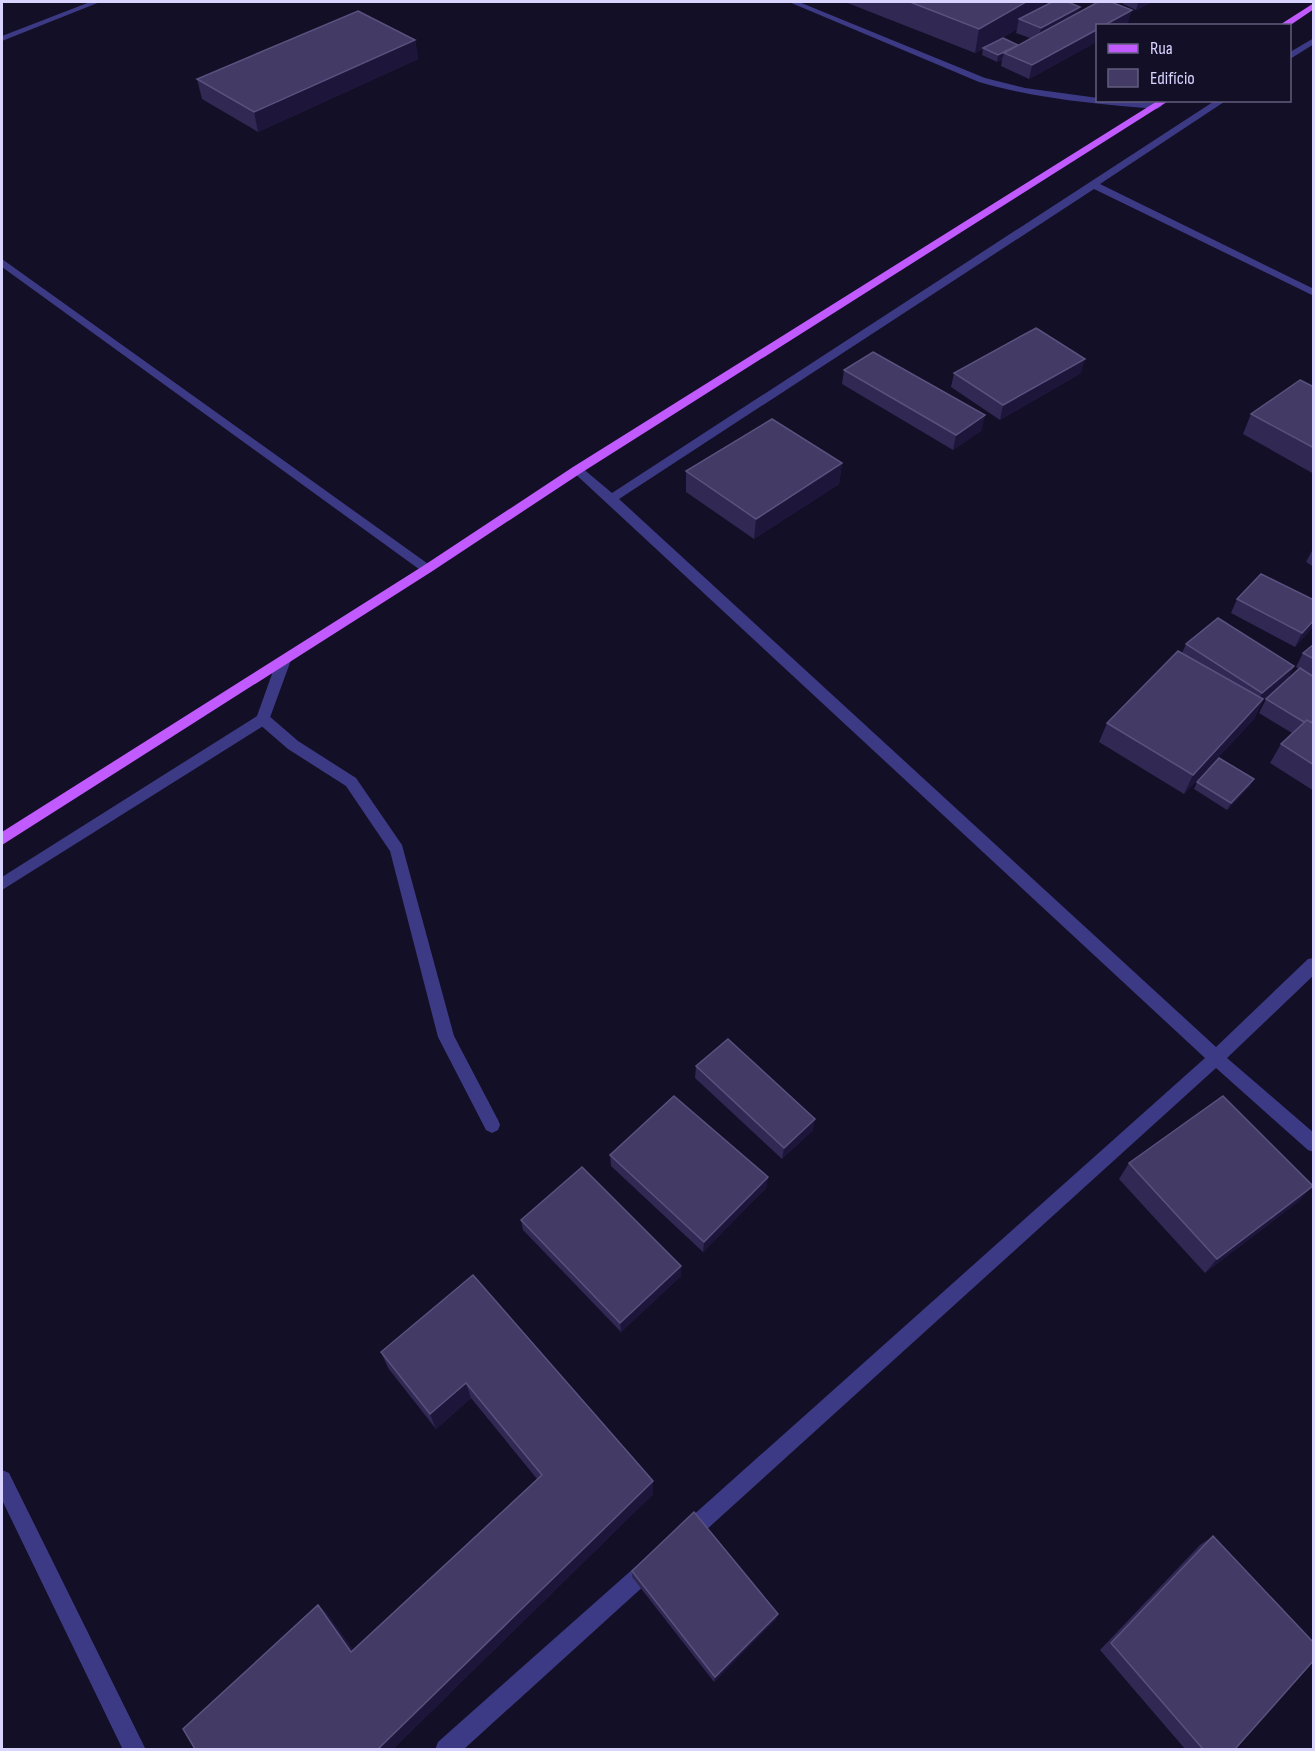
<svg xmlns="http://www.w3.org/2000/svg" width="1315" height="1751" font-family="'Sofia Sans Condensed',sans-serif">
<rect width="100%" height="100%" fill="#130f26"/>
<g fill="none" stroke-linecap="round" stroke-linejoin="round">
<path fill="#3d3a85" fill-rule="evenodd" d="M263 714 268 715 298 741 356 778 402 845 454 1036 498 1120 500 1125 498 1130 492 1133 486 1130 438 1037 390 851 346 786 288 749 258 723 256 719 258 715Z"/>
<path fill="#3d3a85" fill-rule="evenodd" d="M90 2H100L2 41V36Z
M789 2H799L985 78 1025 88 1098 98V100L1157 103 1162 106 1157 109C1097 104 1037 99 979 82Z
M1314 38V44L1290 59V52Z
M1216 100H1227L1100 184 1314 289V296L1094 189 619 499 1216 1047 1308 959 1314 958V975L1227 1058 1314 1133V1152L1308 1150 1216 1068 695 1540 688 1543 681 1540 678 1533 681 1526 1205 1058 571 470 577 466 581 467 612 493Z
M2 259 431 566 433 569 431 572H423L2 267Z
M284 655 291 660 268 723 2 890V877L257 716 277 660Z
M2 1470 9 1473 146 1750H123L2 1500Z
M650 1557 657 1560 660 1567 657 1574 463 1750H435L438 1742 643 1560Z"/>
<path fill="#c25bff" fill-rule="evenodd" d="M1314 3V9L1289 26H1278Z
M1159 100H1170L581 473 431 572 2 845V832L423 566 573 467Z"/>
</g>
<path fill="#312854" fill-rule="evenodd" d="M845 2H1044L1043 6 1079 12 1128 23 1124 26H1098V41L1029 79 1001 66 1002 60 997 62 982 55 983 49 975 53ZM1017 29 1016 33 1030 38 1018 45H990Z
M1123 2H1150V3L1136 10 1123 4Z
M415 40 418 59 258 132 202 99 197 79Z
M844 370 982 430 953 450 842 384Z
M954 373H1081L1000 420 951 387Z
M1314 387V474L1243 434 1251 414Z
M842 463 839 484 754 539 686 492V471Z
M1314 547V567L1306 562Z
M1237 599 1314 600V626L1295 647 1231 613Z
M1186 644 1294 666 1287 680 1263 700 1254 719 1184 794 1099 742 1107 723 1182 653Z
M1314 644V791L1270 763 1281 744 1292 733 1259 713 1266 699 1299 669 1296 667 1303 653Z
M1197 782 1250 786 1227 810 1194 789Z
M696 1066 813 1130 782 1159 695 1078Z
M610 1155 768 1177 766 1188 703 1252 611 1166Z
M1129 1163 1299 1201 1205 1273 1119 1179Z
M521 1220 681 1276 621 1332 523 1230Z
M473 1275 653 1494 393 1749 318 1605 328 1615 353 1650 537 1479 471 1398 436 1429 388 1368 381 1352Z
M1213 1536 1235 1749H1185L1100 1650 1200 1545Z
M632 1571 778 1614 776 1619 714 1682 632 1577Z"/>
<path fill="#1d163a" d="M1026 2H1044L1042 14 1019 19 1017 29 975 53 979 29Z
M1141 2H1150V3L1136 10 1138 3Z
M1080 7 1077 20 1038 41 1041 28Z
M1132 10 1128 23 1124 26H1103Z
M1098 29V41L1029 79 1032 65Z
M415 40 418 59 258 132 254 112Z
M1004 53 1002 60 997 62 998 55Z
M1085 359 1081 373 1000 420 1003 405Z
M985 415 982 430 953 450 956 435Z
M842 463 839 484 754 539 756 519Z
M1314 620V626L1295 647 1302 633Z
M1294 666 1287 680 1263 700 1254 719 1184 794 1193 775 1255 707 1262 693Z
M1254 779 1250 786 1227 810 1231 803Z
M815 1119 813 1130 782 1159 784 1148Z
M768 1177 766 1188 703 1252 704 1242Z
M1313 1186 1299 1201 1205 1273 1217 1259Z
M681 1266V1276L621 1332 620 1323Z
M466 1383 471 1398 436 1429 430 1414Z
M653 1481V1494L393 1749H378Z
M318 1605 328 1615 361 1661 351 1652Z
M778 1614 776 1619 714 1682 715 1677Z"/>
<path fill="#433a66" stroke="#5a527e" stroke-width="1.5" d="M910 2H1026L979 29Z
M1052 2H1068L1080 7 1041 28 1019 19Z
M1098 2H1111L1132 10 1103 26H1098V29L1032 65 1004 53Z
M358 11 415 40 254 112 197 79Z
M1003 38 1018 45 998 55 983 48Z
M1036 328 1085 359 1003 405 954 373Z
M873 352 985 415 956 435 844 370Z
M1300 380 1314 387V448L1251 414Z
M772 419 842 463 756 519 686 471Z
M1261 574 1314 600V620L1302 633 1237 599Z
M1218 618 1294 666 1262 693 1186 644Z
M1314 644V659L1303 653Z
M1178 651 1263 699 1193 775 1107 723Z
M1300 668 1314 677V720L1311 722 1307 720 1304 722 1266 699Z
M1307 720 1314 724V765L1281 744Z
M1219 758 1254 779 1231 803 1197 782Z
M728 1039 815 1119 784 1148 696 1066Z
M674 1096 768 1177 704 1242 610 1155Z
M1223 1096 1313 1186 1217 1259 1129 1163Z
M582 1167 681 1266 620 1323 521 1220Z
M473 1275 653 1481 378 1749H195L183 1729 318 1605 351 1652 542 1475 466 1383 430 1414 381 1352Z
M694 1512 778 1614 715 1677 632 1571Z
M1213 1536 1314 1643V1660L1235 1749H1203L1111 1643Z"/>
<rect width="1315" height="1751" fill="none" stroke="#d9d4ff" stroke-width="6"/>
<rect x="1096" y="24" width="195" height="78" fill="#130f26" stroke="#625e7d" stroke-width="1.5"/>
<rect x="1108" y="44" width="30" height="9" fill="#c25bff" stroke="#625e7d" stroke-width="1.5"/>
<text x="1150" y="54" font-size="18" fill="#d9d4ff">Rua</text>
<rect x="1108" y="69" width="30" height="18" fill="#433a66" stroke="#625e7d" stroke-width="1.5"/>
<text x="1150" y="84" font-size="18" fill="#d9d4ff">Edifício</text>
</svg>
